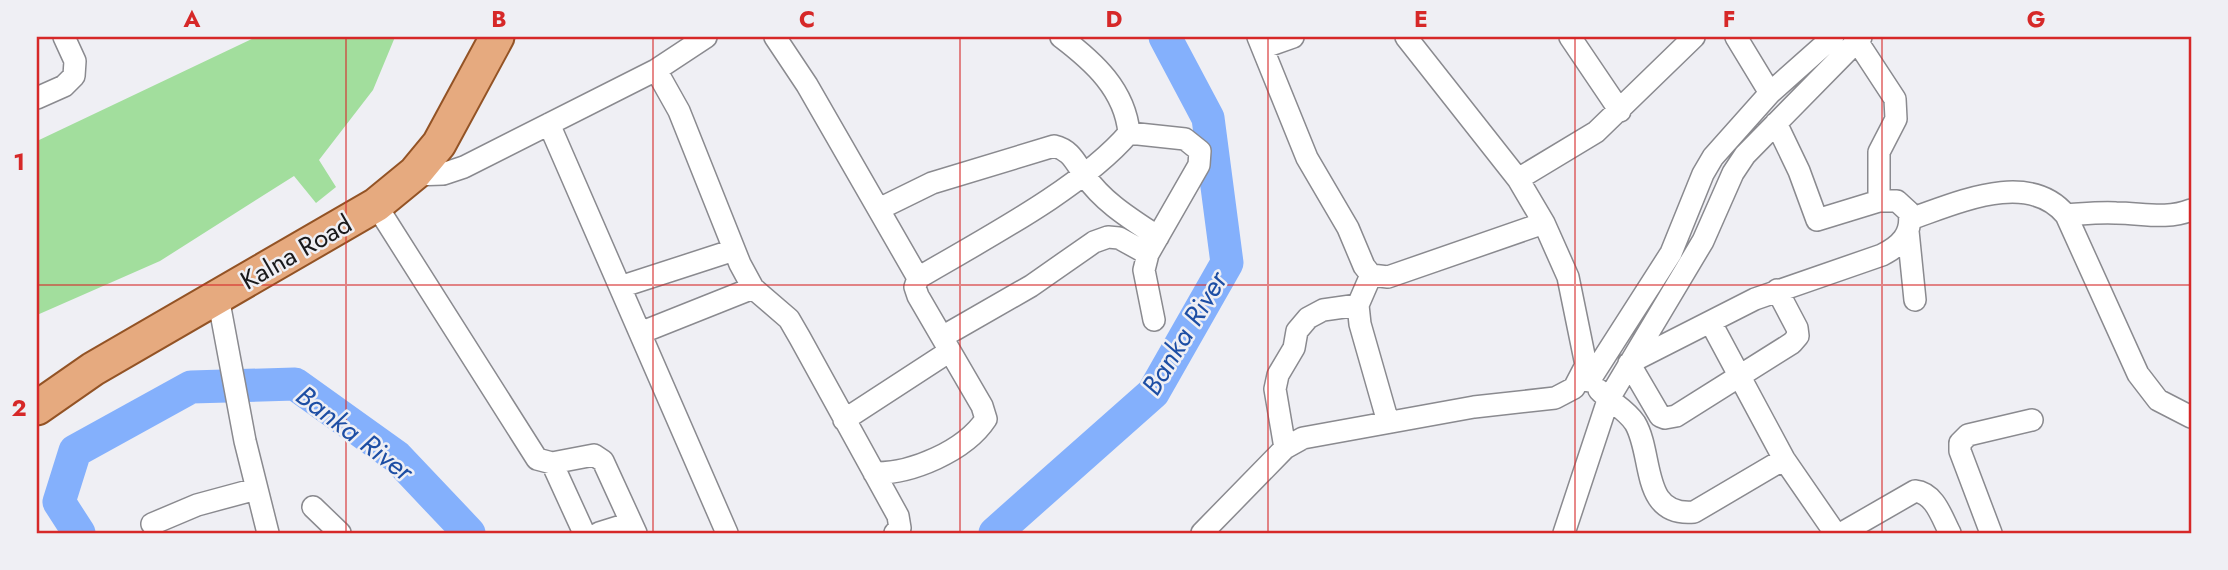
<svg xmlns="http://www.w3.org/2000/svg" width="2228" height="570" font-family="Jost,sans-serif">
<rect width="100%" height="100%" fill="#efeff4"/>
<path fill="#a2de9d" d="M256 37H395L373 90 319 160 336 187 316 203 294 176 160 261 37 315V141Z"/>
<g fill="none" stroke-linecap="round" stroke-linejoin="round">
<path stroke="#84b0fc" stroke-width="33" d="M79 533 59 502 75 451 191 387 295 384 397 457 469 533
M995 533 1153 393 1227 263 1208 118 1165 37"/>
<g stroke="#8a8a8f" stroke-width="24">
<path id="minor" d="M775 37 807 85 918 278
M1258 37 1307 158 1348 228 1364 266 1371 275 1388 277 1544 223
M1570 37 1620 111
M1736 37 1770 93
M1857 41 1895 99 1896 119 1879 152V201
M1265 47 1293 37
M656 70 679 111 740 264 753 288 789 319 800 338 898 516 900 528 895 533
M37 98 64 86 74 76 75 61 64 37
M1776 123 1799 171 1817 220 1879 201H1897L1909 212C1913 234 1900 246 1882 255L1755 299 1629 363 1660 416 1665 418 1676 416 1792 343 1798 336 1797 328 1777 290
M549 124 727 533
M1129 133 1185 139 1200 151 1199 165 1148 254 1144 270 1154 320
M413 175 443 174 464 167 656 70 706 37
M1518 179 1596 132 1694 37
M376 205 537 459 552 463 594 455 603 461 636 533
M879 209 932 183 1054 146C1071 150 1075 162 1085 176 1104 203 1131 219 1158 237
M2066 215C2083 214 2099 212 2116 213 2142 213 2166 220 2191 210
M1910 219C1955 204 2028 169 2066 215L2138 374 2158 400 2191 417
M1908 231 1915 300
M1371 275 1358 305 1360 324 1388 422
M620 287 734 250
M218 297 245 441 268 533
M1711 323 1784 459 1835 533
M640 333 753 288
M942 337 1031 286 1094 242 1108 237 1119 238 1148 254
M1589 381 1671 253 1703 174 1713 157 1770 93 1833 37
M1599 390C1610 402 1626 409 1635 423 1654 455 1640 517 1694 512L1784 459
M844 420 950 351
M1285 448 1275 389 1278 375 1294 348 1297 331 1308 318 1323 310 1358 305
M552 463 584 533
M874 473C911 474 965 451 986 419L982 406 918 296 915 287 918 278C982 240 1081 189 1129 133 1125 90 1094 62 1061 37
M313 507 340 533
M152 524 197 505 256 489
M599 533 631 523
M1202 533 1285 448 1303 438 1474 407 1555 398 1574 388 1586 365 1568 277 1544 223 1518 179 1406 37
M1564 533 1608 400 1703 241 1733 173 1745 155 1861 37
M1842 533 1915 491C1935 493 1942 518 1950 533
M1991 533 1960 451V443L1968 435 2032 420"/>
</g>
<g stroke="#935325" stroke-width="37">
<path id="primary" d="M37 408 93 369 376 205 415 173 439 144 497 37"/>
</g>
<use href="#minor" stroke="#fff" stroke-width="21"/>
<use href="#primary" stroke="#e6aa7f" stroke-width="33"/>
</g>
<path fill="none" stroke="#d62828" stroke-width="2" stroke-opacity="0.55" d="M346 37V533M653 37V533M960 37V533M1268 37V533M1575 37V533M1882 37V533M37 285H2191"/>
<g text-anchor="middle" stroke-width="5" stroke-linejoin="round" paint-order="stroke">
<g font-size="26" fill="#19191b" stroke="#efeff4">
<text transform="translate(296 252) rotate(-30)" y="9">Kalna Road</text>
</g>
<g font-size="28" font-style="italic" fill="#1d4ea4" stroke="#efeff4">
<text transform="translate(1184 333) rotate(-59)" y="10">Banka River</text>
<text transform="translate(355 433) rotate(37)" y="10">Banka River</text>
</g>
</g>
<rect width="2228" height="570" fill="none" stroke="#efeff4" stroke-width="77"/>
<rect x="38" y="38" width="2152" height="494" fill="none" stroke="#d62828" stroke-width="2.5"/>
<g font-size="23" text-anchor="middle" font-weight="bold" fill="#d62828">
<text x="192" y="27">A</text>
<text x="499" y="27">B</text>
<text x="807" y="27">C</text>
<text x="1114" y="27">D</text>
<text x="1421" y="27">E</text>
<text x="1729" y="27">F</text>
<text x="2036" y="27">G</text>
<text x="19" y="170">1</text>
<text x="19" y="416">2</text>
</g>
</svg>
